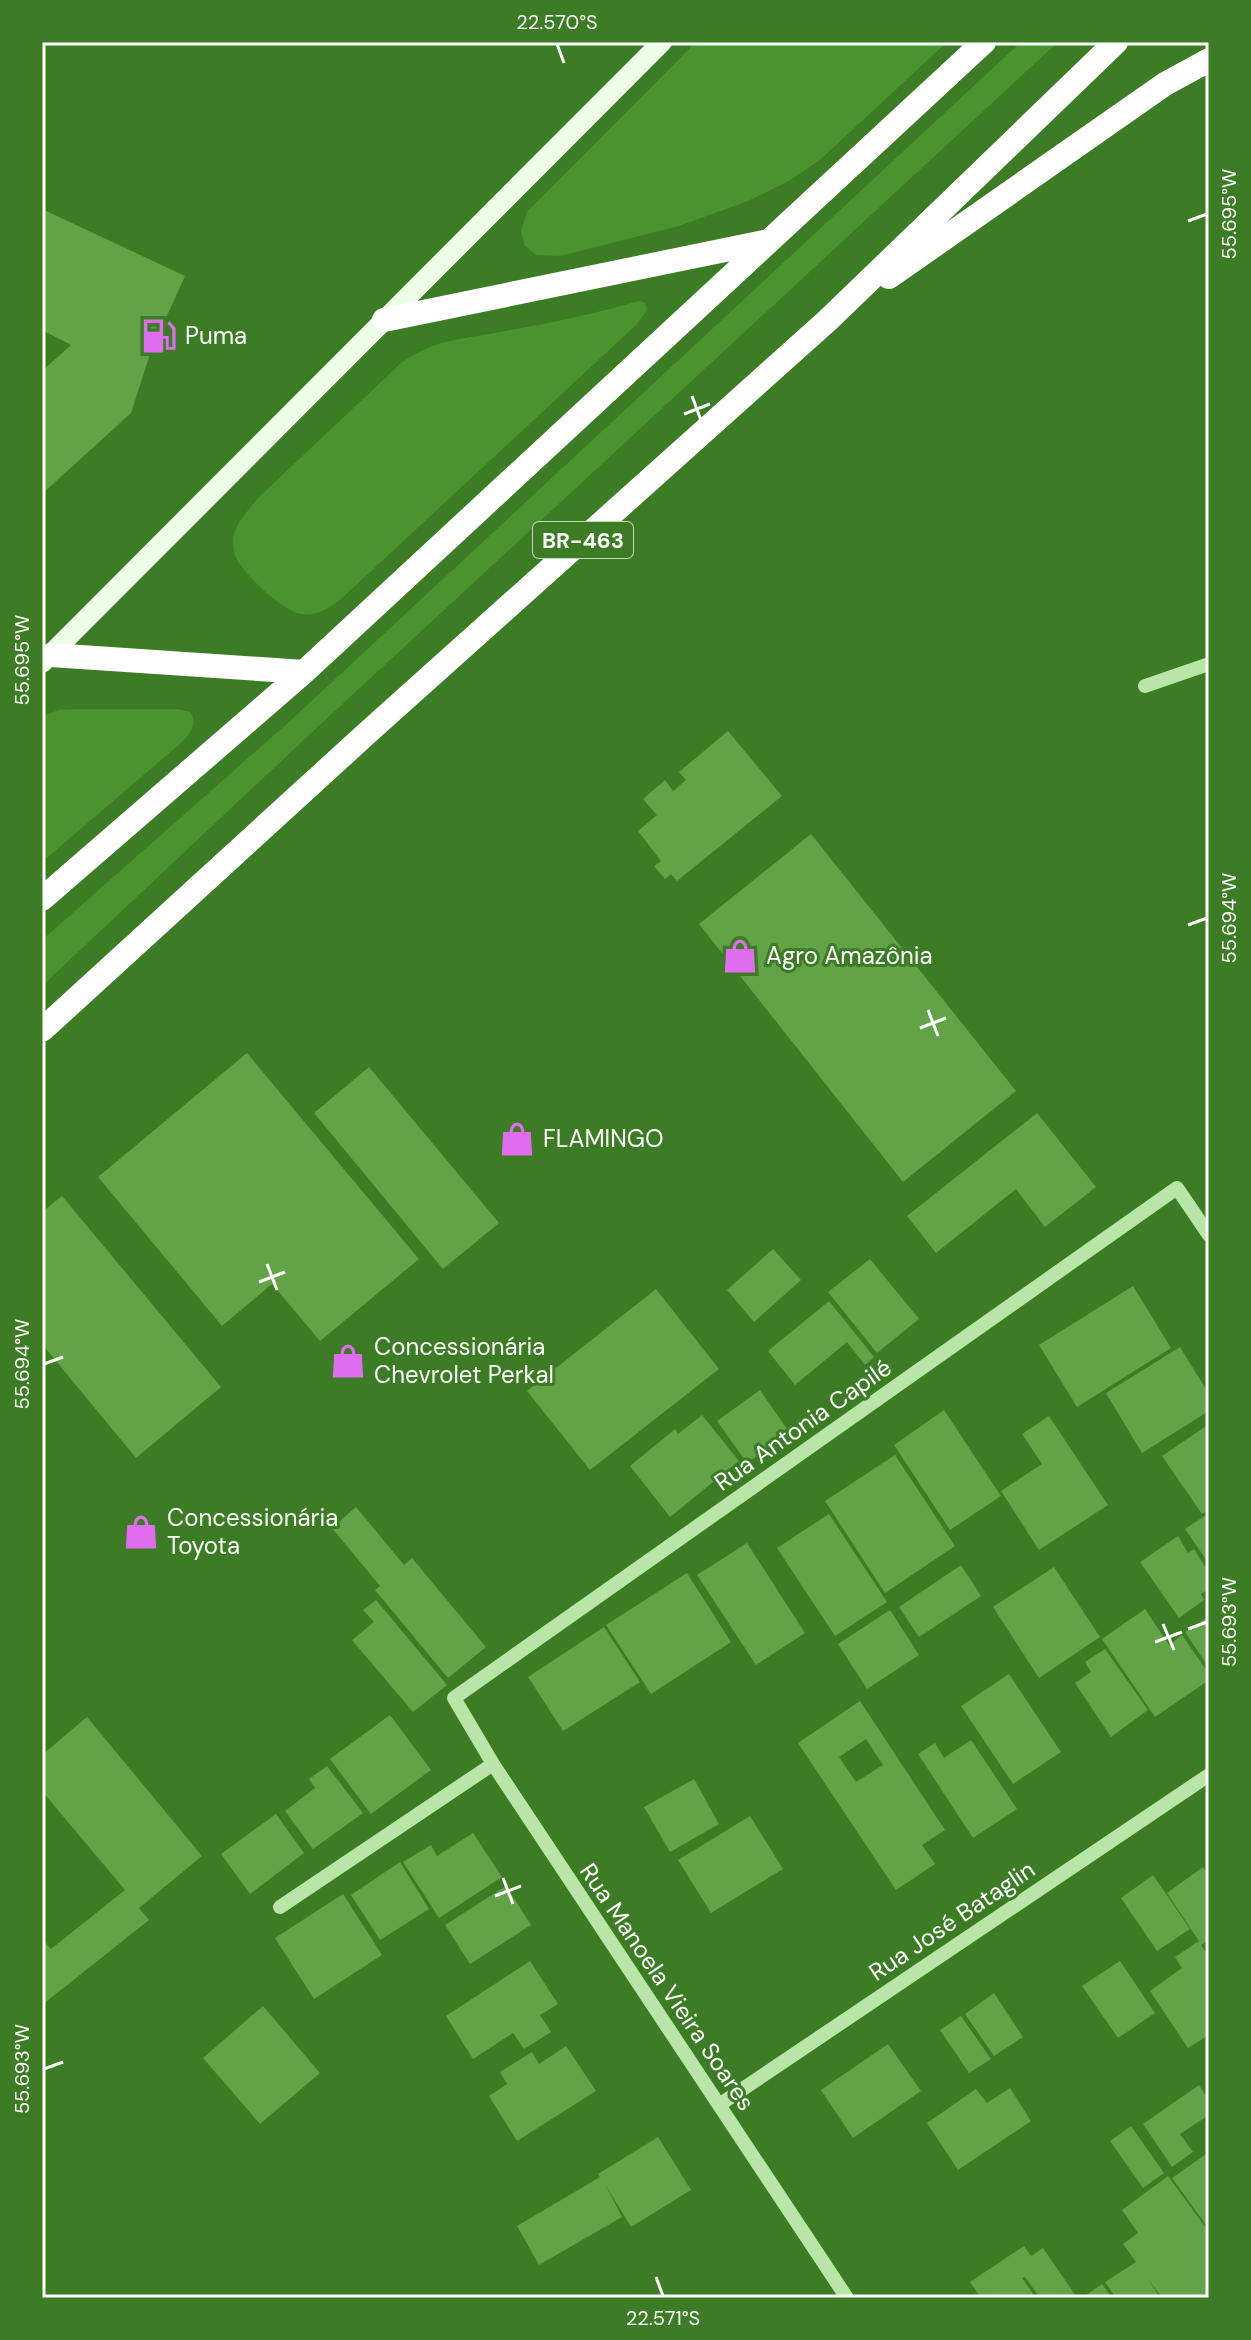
<svg xmlns="http://www.w3.org/2000/svg" width="1251" height="2340" font-family="'DM Sans',sans-serif">
<rect width="100%" height="100%" fill="#3b7c24"/>
<path fill="#4b932f" d="M696 42H947L821 159 789 181 748 201 679 226 560 256 536 255 525 246 521 231 527 212Z
M1021 42H1058L308 736 42 986V940L290 721Z
M639 301 645 303 647 310 636 325 340 600C329 608 315 617 301 614 282 611 245 575 236 558 234 554 233 545 233 540 234 524 249 510 258 498L401 363C438 338 459 340 500 332 547 324 593 314 639 301Z
M76 709H177L190 712C198 725 191 732 181 743L42 862V716L59 710Z"/>
<path fill="#62a348" fill-rule="evenodd" d="M42 209 185 276 151 351 131 413 42 494V371L71 345 42 330Z
M728 731 782 796 677 881 671 874 665 879 654 866 661 861 638 831 657 815 643 799 665 780 673 791 686 780 679 772Z
M811 834 1016 1091 903 1182 699 924Z
M247 1053 419 1259 320 1341 272 1284 222 1326 98 1177Z
M369 1067 499 1223 443 1269 314 1113Z
M1037 1113 1096 1187 1045 1227 1016 1189 936 1253 907 1216Z
M62 1196 221 1387 136 1458 42 1344V1212Z
M773 1249 801 1280 754 1322 727 1290Z
M870 1259 919 1319 877 1353 828 1292Z
M1133 1286 1171 1348 1077 1407 1039 1345Z
M656 1289 719 1369 590 1470 527 1391Z
M829 1301 874 1357 865 1365 847 1342 795 1385 768 1351Z
M1180 1347 1209 1394V1411L1142 1453 1106 1393Z
M760 1390 789 1432 747 1463 717 1421Z
M944 1410 1001 1496 950 1530 894 1445Z
M702 1415 739 1461 670 1517 630 1466 675 1429 678 1434Z
M1049 1416 1108 1505 1039 1550 1001 1491 1042 1464 1022 1434Z
M1209 1424V1510L1202 1514 1162 1456Z
M895 1455 955 1546 885 1593 825 1501Z
M356 1507 404 1565 412 1558 486 1647 448 1678 375 1590 380 1586 332 1528Z
M1209 1513V1564L1185 1529Z
M829 1514 887 1602 835 1636 777 1548Z
M1178 1536 1188 1553 1194 1549 1209 1573V1589L1201 1594 1204 1600 1179 1618 1140 1562Z
M747 1543 805 1633 756 1665 697 1575Z
M961 1565 981 1596 919 1637 899 1607Z
M1054 1567 1100 1637 1039 1678 993 1607Z
M687 1573 731 1642 651 1694 606 1625Z
M376 1600 447 1685 413 1712 352 1640 374 1622 363 1610Z
M1145 1609 1169 1645 1182 1635 1209 1674V1680L1155 1717 1102 1639Z
M890 1610 919 1655 867 1689 838 1644Z
M1209 1616V1668L1185 1632Z
M604 1627 640 1682 563 1731 528 1677Z
M1105 1649 1148 1710 1111 1737 1075 1683 1091 1672 1085 1662Z
M1009 1674 1061 1752 1013 1784 961 1706Z
M860 1701 945 1830 922 1845 935 1864 896 1890 798 1743ZM866 1739 883 1765 856 1782 839 1757Z
M390 1715 431 1770 371 1814 330 1759Z
M87 1717 202 1856 139 1908 149 1920 42 2005V1947L46 1943 51 1949 125 1890 42 1791V1755Z
M971 1740 1017 1809 973 1838 918 1754 935 1743 944 1758Z
M327 1766 363 1813 313 1849 285 1811 315 1788 309 1779Z
M694 1779 719 1824 670 1852 644 1807Z
M276 1814 304 1853 250 1894 221 1854Z
M750 1816 783 1869 711 1913 678 1860Z
M473 1833 502 1877 439 1918 403 1862 431 1845 437 1856Z
M400 1862 429 1909 380 1940 351 1895Z
M1203 1867 1209 1876V1940L1201 1945 1209 1957V2035L1188 2048 1150 1991 1182 1968 1175 1957 1199 1941 1167 1893Z
M1153 1875 1190 1929 1157 1951 1121 1898Z
M506 1886 531 1925 470 1964 445 1925Z
M343 1894 382 1955 314 1999 275 1938Z
M530 1961 558 2004 540 2015 551 2032 524 2049 513 2033 473 2059 446 2016Z
M1120 1961 1155 2013 1118 2038 1082 1986Z
M994 1993 1023 2037 994 2056 965 2014Z
M263 2006 320 2073 260 2124 203 2058Z
M961 2016 991 2059 969 2073 940 2030Z
M888 2044 921 2091 853 2138 821 2090Z
M566 2046 596 2091 517 2141 489 2096 507 2084 500 2072 532 2052 539 2064Z
M1199 2085 1209 2101V2115L1180 2134 1193 2152 1172 2167 1143 2124Z
M1010 2088 1031 2121 958 2170 927 2123 976 2089 987 2103Z
M1131 2126 1164 2173 1143 2188 1110 2141Z
M658 2137 691 2190 631 2227 605 2184 622 2217 539 2265 517 2226 600 2177 598 2174Z
M1209 2152V2229L1172 2178Z
M1168 2176 1209 2232V2298H1162L1148 2279 1160 2298H1116L1105 2282 1136 2262 1123 2244 1138 2233 1122 2210Z
M1024 2246 1031 2256 1043 2248 1076 2296 1072 2298H1040L1025 2277 1022 2278 1036 2298H981L970 2282Z
M1102 2284 1112 2298H1082Z"/>
<g fill="none" stroke-linecap="round" stroke-linejoin="round">
<path stroke="#b9e5a8" stroke-width="14" d="M1145 686 1209 664
M280 1907 493 1764
M719 2105 1209 1775
M847 2298 493 1764 454 1698 1177 1188 1209 1235"/>
<path stroke="#edfde8" stroke-width="20" d="M42 663 662 42"/>
<path stroke="#fff" stroke-width="24" d="M889 277 1165 84 1209 60
M384 320 769 241
M51 655 304 672
M42 899 304 672 984 42
M42 1030 366 734 828 320 1116 42"/>
</g>
<path fill="none" stroke="#fff" stroke-width="3" d="M557 44 564 63M1188 221 1207 214M692 396 702 423M684 414 710 404M44 660 63 653M1188 925 1207 918M928 1010 938 1036M920 1028 946 1018M267 1264 277 1290M259 1282 285 1272M44 1364 63 1357M1163 1624 1174 1650M1188 1629 1207 1622M1155 1642 1182 1632M503 1878 513 1904M495 1896 521 1886M44 2069 63 2062M656 2277 663 2296"/>
<defs>
<g id="fuel-bare" transform="scale(2.76)"><path d="M-5.5-6h7V0h2V4h1.3V-2.5L3-4.5l.8-.8L6-3V5H2.5V1h-1V6h-7ZM-4.2-4.7v3.2H.2V-4.7Z" fill="#e06cef" stroke="#3b7c24" stroke-width="2.5" paint-order="stroke"/></g>
<g id="shop-bare" transform="scale(2.76)"><path d="M-5-2.5h2.3a2.7 3.5 0 0 1 5.4 0H5L5.5 6h-11ZM-1.5-2.5h3a1.5 2.3 0 0 0-3 0Z" fill="#e06cef" stroke="#3b7c24" stroke-width="2.5" paint-order="stroke"/></g>
</defs>
<g fill-rule="evenodd">
<use href="#fuel-bare" x="159" y="336"/>
<use href="#shop-bare" x="740" y="956"/>
<use href="#shop-bare" x="517" y="1139"/>
<use href="#shop-bare" x="348" y="1361"/>
<use href="#shop-bare" x="141" y="1532"/>
</g>
<g text-anchor="middle" stroke-width="6" stroke-linejoin="round" paint-order="stroke">
<rect fill="#3b7c24" stroke="#c4d8bd" stroke-width="2" x="533" y="522" width="100" height="36" rx="6"/>
<g font-size="22" font-weight="bold" fill="#fff">
<text x="583" y="548">BR-463</text>
</g>
<g font-size="24" fill="#fff" stroke="#3b7c24" text-anchor="start">
<text x="185" y="344">Puma</text>
<text x="766" y="964">Agro Amazônia</text>
<text x="543" y="1147">FLAMINGO</text>
<text x="374" y="1355">Concessionária<tspan x="374" dy="28">Chevrolet Perkal</tspan></text>
<text x="167" y="1526">Concessionária<tspan x="167" dy="28">Toyota</tspan></text>
</g>
<g font-size="24" fill="#fff" stroke="#3b7c24">
<text transform="translate(803 1425) rotate(-35)" y="8">Rua Antonia Capilé</text>
<text transform="translate(952 1921) rotate(-34)" y="8">Rua José Bataglin</text>
<text transform="translate(667 1987) rotate(56)" y="8">Rua Manoela Vieira Soares</text>
</g>
</g>
<rect width="1251" height="2340" fill="none" stroke="#3b7c24" stroke-width="88"/>
<rect x="44" y="44" width="1163" height="2252" fill="none" stroke="#fff" stroke-width="3"/>
<g font-size="20" text-anchor="middle" fill="#fff">
<text x="557" y="29">22.570°S</text>
<text transform="translate(1229 214) rotate(-90)" y="7">55.695°W</text>
<text transform="translate(22 660) rotate(-90)" y="7">55.695°W</text>
<text transform="translate(1229 918) rotate(-90)" y="7">55.694°W</text>
<text transform="translate(22 1364) rotate(-90)" y="7">55.694°W</text>
<text transform="translate(1229 1622) rotate(-90)" y="7">55.693°W</text>
<text transform="translate(22 2069) rotate(-90)" y="7">55.693°W</text>
<text x="663" y="2325">22.571°S</text>
</g>
</svg>
